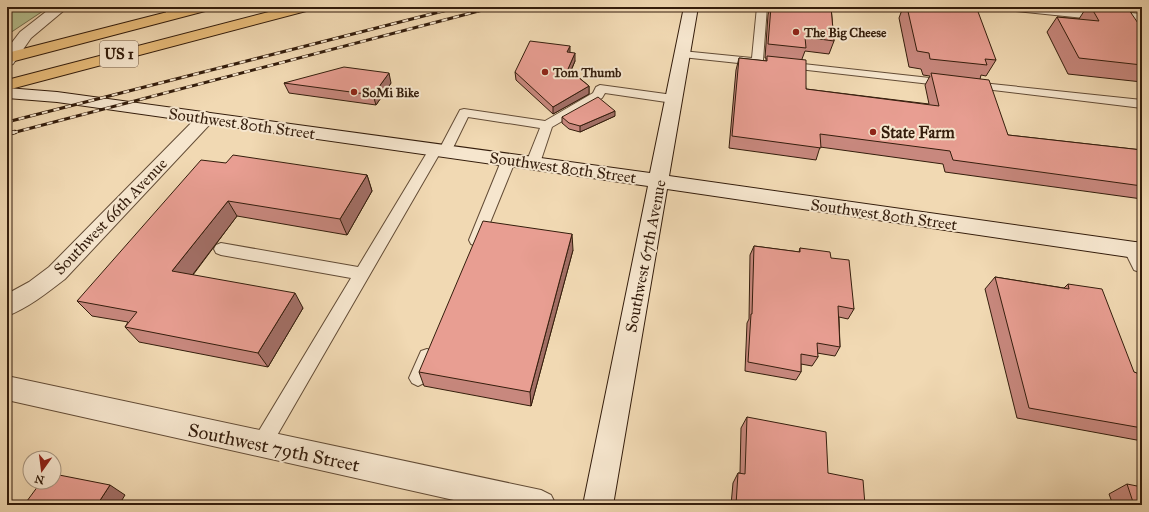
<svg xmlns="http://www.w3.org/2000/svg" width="1149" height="512" font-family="'IM FELL Great Primer',serif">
<rect width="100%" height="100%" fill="#f1d9b3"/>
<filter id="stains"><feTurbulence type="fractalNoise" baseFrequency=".005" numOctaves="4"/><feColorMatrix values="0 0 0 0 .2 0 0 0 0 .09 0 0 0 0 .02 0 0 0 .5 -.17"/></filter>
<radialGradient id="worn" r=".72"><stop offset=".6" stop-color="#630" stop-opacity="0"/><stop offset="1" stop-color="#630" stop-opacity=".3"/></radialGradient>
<path fill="#b6c090" stroke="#756e4e" d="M7 7H49L7 35Z"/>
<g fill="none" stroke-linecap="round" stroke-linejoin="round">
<g stroke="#634c36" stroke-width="2">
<path id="lane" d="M165 7H175L176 16 175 18H167Z
M757 7H767L763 60 765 62 763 64 757 65 682 57 677 54 682 51 752 58Z
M785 62 948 80 952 81 954 83 952 85 948 86 781 67 779 65Z
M972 82 1142 100V108L968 87 966 85 968 83Z
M600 85 673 95 677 96 679 99 677 102 673 103 605 93 602 98 552 127 540 163 538 166 533 167 528 166 526 163 540 128 468 117 450 154 445 155 440 153 268 451 261 454 254 451 252 445 254 439 351 278 221 255 216 253 214 249 216 245 221 243 358 267 431 146 436 145 441 146 460 110 464 109 545 121 593 93 596 87Z
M509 155 514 156 516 159 483 240 481 244 476 246 471 244 469 240 502 159 504 156Z
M427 349 433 351 435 356 424 383 418 386 412 383 409 378 421 351Z"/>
</g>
<g stroke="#634c36" stroke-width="2">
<path id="street" d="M52 7H68L31 38 13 64 7 66V49L20 32Z
M1009 7H1063L1142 14V24L1016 11 1011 10Z
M206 112 212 114 215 118 212 122 65 279C47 293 28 308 7 316V294L29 282 49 267 200 114Z
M1135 242 1142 244V273L1134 270 1124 250 1127 244Z
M7 376 541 490 551 495 556 505H476L7 400Z"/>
</g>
<g stroke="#341d0c" stroke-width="2">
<path id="secondary" d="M684 7H698L669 176 1142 243V259L667 189 613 505H583L648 186 57 102 7 98V88L57 92 650 173Z"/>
</g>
<g stroke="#341d0c" stroke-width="2">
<path id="highway" d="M187 7H211L209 10 7 63V53Z
M288 7H312L310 10 7 90V80Z"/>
</g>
<use href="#lane" fill="#f6e6ce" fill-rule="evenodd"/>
<use href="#street" fill="#f6e6ce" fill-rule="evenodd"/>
<use href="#secondary" fill="#f6e6ce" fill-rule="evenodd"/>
<use href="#highway" fill="#e8bc7a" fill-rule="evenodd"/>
<g stroke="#341d0c" stroke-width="3">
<path id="rail-far1" d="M7 122 459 7
M12 133 494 7"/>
</g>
<g stroke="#341d0c" stroke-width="4.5">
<path id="rail" d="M7 134 15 132"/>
</g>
<use href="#rail-far1" stroke="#f6e6ce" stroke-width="2" stroke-dasharray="6" stroke-linecap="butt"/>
<use href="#rail" stroke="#f6e6ce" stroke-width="3" stroke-dasharray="8" stroke-linecap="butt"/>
</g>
<path fill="#c8887e" stroke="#341d0c" d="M770 7H831L834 41 829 54 805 51 802 59 806 89 929 104 925 85 930 76 923 75 921 69 909 67 899 18 903 7H953L996 60 986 76 981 75 980 79 1008 135 1142 150V199L945 172 943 164 820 147 816 160 729 148 736 70 739 58 766 61V58H765L768 15Z
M1080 7H1124L1142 29V82L1068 74 1047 32 1057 17 1079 19 1086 8Z
M570 53 575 61 571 71 589 86V94L553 114 516 80 515 72Z
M284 83H391L376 105 289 93Z
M615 116 580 132 569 129 562 123V117Z
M226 163 367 175 372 191 347 235 237 216 193 275 303 308 268 367 139 342 125 327 128 322 92 316 77 301Z
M754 246 799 252 800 248 831 258 854 309 848 319 839 317 840 347 835 356 817 353 818 357 812 366 801 364V372L796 380 745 371 747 323 749 319 750 255Z
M573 250 531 406 424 386 419 372Z
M995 277 1064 288 1068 284 1134 372 1142 385V441L1017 418 985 289Z
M747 417 828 473 865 505H731L733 483 738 473H740L741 428Z
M1127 484 1142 505H1113L1109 494Z
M1051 502 1066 505H1046Z"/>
<path fill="#a26f66" stroke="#341d0c" d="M570 46V54L567 52Z
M575 53V61L568 77V69Z
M389 73 391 83 376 105 373 95Z
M589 86V94L553 114V107Z
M615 111V116L580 132V126Z
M367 175 372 191 347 235 340 219Z
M228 201 237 216 184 286 172 271Z
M572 234 573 250 531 406 530 392Z
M295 293 303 308 268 367 258 353Z
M110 485 125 495 119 505H97Z"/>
<path fill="#e89e92" stroke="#341d0c" d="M771 7H831L834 41 805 37 806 48 768 44Z
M907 7H953L977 9 996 60 985 59 987 65 930 59 929 53 917 51Z
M1091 7H1127L1142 29V65L1079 58 1057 17 1099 21Z
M530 41 570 46 567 52 575 53 568 69 589 86 553 107 515 72Z
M767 56 806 60V89L939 106 931 73 989 80 1008 135 1142 150V186L953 160 950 151 820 134 821 148 732 136 739 58 767 61Z
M344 67 389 73 373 95 284 83Z
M598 97 615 111 580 126 569 123 562 117Z
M233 155 367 175 340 219 228 201 172 271 295 293 258 353 125 327 137 312 77 301 201 160 226 163Z
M483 221 572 234 530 392 419 372Z
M754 246 800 252V248L830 252 831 258 849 260 854 309 838 306 840 347 817 343 818 357 801 354V372L748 362 751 314H752Z
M995 277 1069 289 1068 284 1102 289 1134 372 1137 373 1142 385V428L1029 408Z
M747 417 826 432 828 473 863 480 865 505H736L738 473 745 474Z
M54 474 110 485 97 505H24L41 482H54Z
M1127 484 1142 487V505H1134Z
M1051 502 1066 505H1052Z"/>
<g fill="#8f2418" stroke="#f6e6ce" stroke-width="1.5">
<circle cx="796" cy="32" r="4"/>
<circle cx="545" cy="72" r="4"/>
<circle cx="354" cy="92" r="4"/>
<circle cx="873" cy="132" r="4"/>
</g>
<g text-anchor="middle" stroke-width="4" stroke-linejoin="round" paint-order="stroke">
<g font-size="13" font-weight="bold" fill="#341d0c" stroke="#f6e6ce" text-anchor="start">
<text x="804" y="37">The Big Cheese</text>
<text x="553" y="77">Tom Thumb</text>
<text x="362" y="97">SoMi Bike</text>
</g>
<rect fill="#f6e6ce" stroke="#6e5946" stroke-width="1" x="100" y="41" width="38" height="26" rx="3"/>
<g font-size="15" font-weight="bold" fill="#341d0c">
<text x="119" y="59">US 1</text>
</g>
<g font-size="16" fill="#341d0c" stroke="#f6e6ce">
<text transform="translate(242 123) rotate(8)" y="6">Southwest 80th Street</text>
<text transform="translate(563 167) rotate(8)" y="6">Southwest 80th Street</text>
<text transform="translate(884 214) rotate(8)" y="6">Southwest 80th Street</text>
<text transform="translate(110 216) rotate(-46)" y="6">Southwest 66th Avenue</text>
<text transform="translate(645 256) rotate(-79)" y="6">Southwest 67th Avenue</text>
</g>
<g font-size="16" font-weight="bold" fill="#341d0c" stroke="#f6e6ce" text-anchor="start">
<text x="881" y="138">State Farm</text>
</g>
<g font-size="19" fill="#341d0c" stroke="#f6e6ce">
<text transform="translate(274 447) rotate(12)" y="7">Southwest 79th Street</text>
</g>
</g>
<rect width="1149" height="512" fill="none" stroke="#f1d9b3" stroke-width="24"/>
<rect x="8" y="8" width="1133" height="496" fill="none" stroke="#341d0c" stroke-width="2"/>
<rect x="12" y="12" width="1125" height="488" fill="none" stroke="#341d0c"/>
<g transform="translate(42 470) rotate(194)"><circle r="19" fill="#f6e6ce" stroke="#a89680"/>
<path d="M0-3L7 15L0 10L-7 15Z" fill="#8f2418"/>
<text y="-6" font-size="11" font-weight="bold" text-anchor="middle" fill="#341d0c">N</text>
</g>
<rect width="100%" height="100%" filter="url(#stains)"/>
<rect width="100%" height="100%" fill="url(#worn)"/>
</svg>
